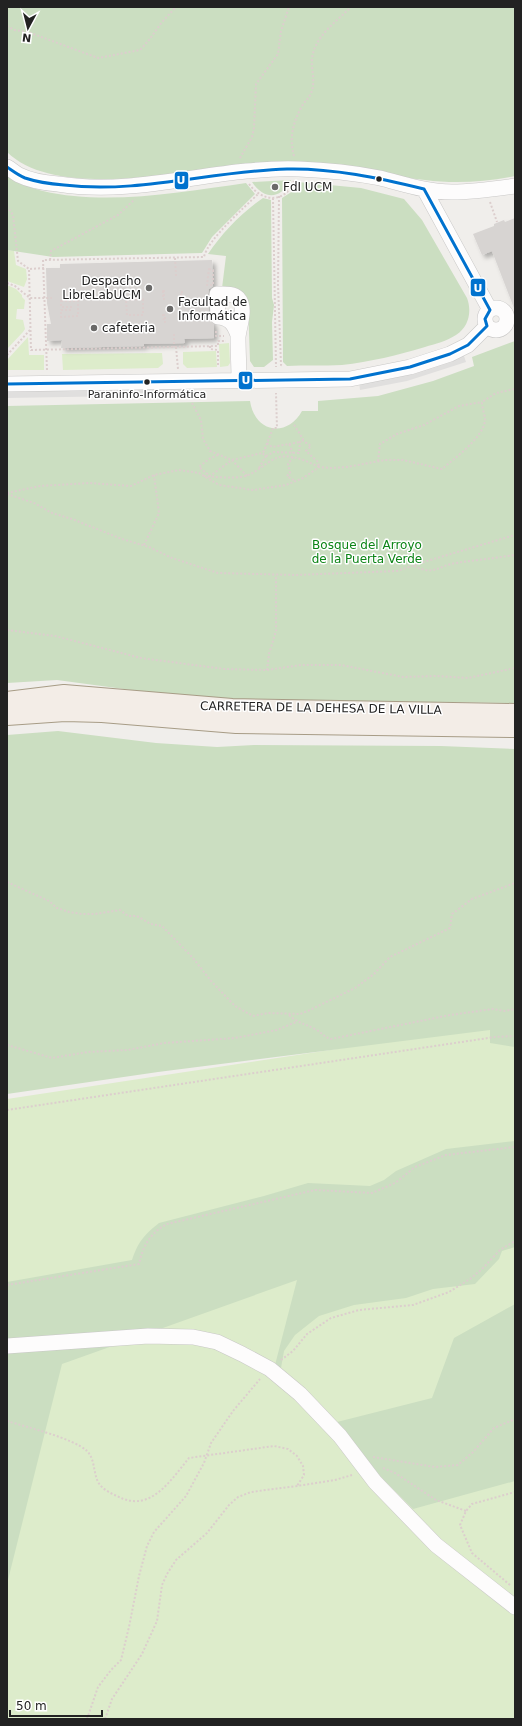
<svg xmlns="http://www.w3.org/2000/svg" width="522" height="1726" font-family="'DejaVu Sans',sans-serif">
<defs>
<filter id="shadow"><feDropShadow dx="3.5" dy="3.5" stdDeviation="2" flood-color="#0004"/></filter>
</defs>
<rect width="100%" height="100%" fill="#f0eeeb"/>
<path fill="#ddeccb" d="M7 250 14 251 16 265 26 269 27 279 24 287 7 281Z
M7 285 16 289 22 295V297L25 300 24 309H17L16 319 23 320 25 329 23 332 7 349Z
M28 337 29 355H44V370H7V360Z
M229 343 230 363 228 366 220 367 219 344Z
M216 351 217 367 187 368 183 364V352Z
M162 353 163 364 158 368 63 370 62 354Z
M515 1022V1719H7V1099Z"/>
<path fill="#cbdec1" d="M7 7H515V176C485 182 455 184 425 180 410 179 395 175 380 172 349 166 316 161 284 161 214 163 62 206 7 152Z
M7 175C18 182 30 188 43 191 106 206 183 192 246 183L255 194 212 237 202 253 53 257 7 250Z
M291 180C280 200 264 200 252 182Z
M298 182 361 188 404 199 422 220 467 298C472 311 469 327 456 335 447 341 435 344 425 347 398 355 370 362 342 365 323 366 305 365 287 366L283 362 282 198 293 191Z
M263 198 271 200 272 298 274 305 272 322 273 360 264 367H254L250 361 248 305 222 288 226 256 208 254C222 233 242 212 263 198Z
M515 341V703L198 699 57 680 7 683V406L250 401C255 433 287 438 302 411H318V401L378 396 433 381 474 366 472 357Z
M58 731 156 743 217 747 254 745 441 746 515 749V1047L490 1043V1030L158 1072 7 1094V735Z
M515 1141V1247L502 1251 499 1259 475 1284 433 1289 406 1298 354 1305 319 1316 295 1335 284 1351 281 1368 275 1365 297 1280 62 1364 7 1584V1282L132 1260C138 1242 144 1235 159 1223L264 1196 308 1183 370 1186 384 1180 396 1171 446 1149Z
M515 1304V1481L413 1509 382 1478 337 1422 432 1398 454 1338Z"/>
<path fill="#e0dfde" d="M463 353 466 362 407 381 360 390 359 381Z
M183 386V395L7 398V389Z"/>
<path fill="#d7d4d2" filter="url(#shadow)" d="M515 218V307L514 308 492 251 482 255 473 234 494 226V224L504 220 505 222Z
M212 260 213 286 209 289 208 294 209 317 214 325V338L184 339 185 343 144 344V346L61 348 62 340 47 341V324H51L47 303 46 268H60V264Z"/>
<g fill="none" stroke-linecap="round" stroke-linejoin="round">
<g stroke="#c9c8c7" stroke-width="16">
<path id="minor" d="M7 167C11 169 15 173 19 175 31 181 45 183 58 184 139 197 218 166 299 169 326 170 354 173 380 178 404 184 427 192 452 192 473 192 494 189 515 186
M424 189 490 310
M485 319a11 11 0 1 1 22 0a11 11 0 1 1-22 0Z
M238 335C234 324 230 318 218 317L217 294C224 294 233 293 238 298 247 308 239 326 238 337 238 352 239 366 239 380
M7 384 350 379 410 367 450 354 468 345 487 326
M7 1346 148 1336 193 1337 217 1342 242 1354 270 1369 300 1394 340 1436 375 1482 436 1545 515 1607"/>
</g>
<g stroke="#a79c86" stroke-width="20">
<path id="major" d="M7 701 64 694 232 708 515 713
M7 716 65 712 102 713 236 724 515 728"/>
</g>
<path stroke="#dccecd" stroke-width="2" stroke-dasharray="2 2" stroke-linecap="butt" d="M7 26 14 30 28 32 98 58 140 50 149 40 162 22 176 7
M294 156C289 138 293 122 302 106 305 101 309 98 311 93 316 82 311 70 312 59 314 38 334 23 348 10L350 7
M240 158 252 137 254 128 256 84 278 54 281 31 289 7
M249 184C262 202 285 204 294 181
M279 196 278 284 281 365 283 366
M273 198 276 367
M490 202 497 222
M7 206 13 215 18 261 29 269
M175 258 176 276
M50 260 51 251 118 215 135 199
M44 268 29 269 31 350 218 346V341H226
M209 269 213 270V285H207Z
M7 283 15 286 30 298H52
M163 291H164V299H163Z
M181 292H182V299L181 298Z
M143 299V315H127L126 300Z
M61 301H78V316L61 317V310H71V307H61Z
M163 315H165V322H164Z
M216 331V336H224
M174 334V347
M210 346V349L218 350V367
M176 347 178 369
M7 355 30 330
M47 370 43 260 204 257C208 239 244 208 258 194
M192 403 201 420 203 439 210 451 232 460 262 453 264 451 273 428H277L276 393
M302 440 311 446 306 451 318 462 319 467
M267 443 272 447 289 444 293 453
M289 444 300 442
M218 455 209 459 199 467 210 476 232 460 247 476
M266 456 274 452 299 453 300 442 303 439 293 423
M293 457 288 464 290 473 287 476 295 481
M378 461 380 444 397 434 424 425 459 406 482 402
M259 468 266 456 262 453
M204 476C215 477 236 479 245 476 255 473 261 467 269 462 285 450 304 460 319 467
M7 493 40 486 89 483 131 486 154 475 179 470 199 473 219 485 253 490 286 485 303 478 319 467 331 468 347 467 385 460H403L442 469C455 458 484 437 485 420 485 415 482 408 482 402L496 393 515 389
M7 494 34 503 52 513 72 519 122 539 149 547 172 558 218 573 295 575 397 571 427 561 515 535
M144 545 159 513 154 475
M414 566C435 576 437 566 456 563 475 560 495 558 515 555
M7 630 55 636 141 658 224 669 267 670 301 665H341L403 677 436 676 468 678 515 668
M267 670 269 654 276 631V575
M7 882 49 901 57 908 69 912 82 914H95L120 910 128 916H137L151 924 162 926 193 958 211 981 235 1006 253 1016 268 1013 300 1014 310 1010 355 988 374 974 390 957 450 928 452 914 472 899 515 883
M289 1015C299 1024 304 1023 315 1029 321 1032 324 1037 331 1039L450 1015 493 1009 505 1011 515 1009
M7 1045 52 1058 88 1052 128 1050 164 1043 235 1038 277 1030 296 1022
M7 1110 495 1037 515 1036
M7 1285 139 1264C143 1246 150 1233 167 1224L315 1190 372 1193 395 1183 415 1167 446 1155 515 1147
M281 1360 293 1351 307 1334 331 1318 359 1310 413 1305 449 1292 470 1279 482 1269 500 1250 515 1241
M7 1421C26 1427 73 1438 87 1451 95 1459 93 1471 98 1482 102 1489 110 1493 117 1496 150 1514 170 1481 189 1458L274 1446 288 1449 297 1456 303 1466 304 1475 297 1486
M373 1457 435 1467 458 1465 473 1452 494 1428 515 1419
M383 1468 395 1473 436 1500 466 1511
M510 1585 472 1553 460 1525 466 1511 472 1504 515 1492
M87 1719 98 1687 111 1670 121 1660 129 1627 139 1576 147 1546 154 1532 186 1496 204 1463 211 1443 233 1411 260 1379
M105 1719 112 1699 142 1654 157 1621 162 1585 167 1574 176 1560 207 1533 229 1505 238 1497 251 1492 297 1486 335 1480 352 1475"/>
<use href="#minor" stroke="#fdfcfc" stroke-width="15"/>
<use href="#major" stroke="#f3ede7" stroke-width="18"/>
<g stroke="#fff" stroke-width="6">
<path id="bus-1" d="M7 167C13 171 18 175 25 178 37 182 51 184 64 185 138 194 212 171 287 169 333 168 379 178 424 189L490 310 485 319 487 326 468 345 450 354 410 367 350 379 7 384"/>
</g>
<use href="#bus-1" stroke="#0072ce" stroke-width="3"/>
</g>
<g fill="#222" stroke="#fff" stroke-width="1.5">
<circle cx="379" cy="179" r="3.5"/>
<circle cx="147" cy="382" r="3.5"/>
</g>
<g fill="#6a6968" stroke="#fff" stroke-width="1.5">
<circle cx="275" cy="187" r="4"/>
<circle cx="149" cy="288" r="4"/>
<circle cx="170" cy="309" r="4"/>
<circle cx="94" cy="328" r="4"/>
</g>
<g text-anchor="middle" stroke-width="3" stroke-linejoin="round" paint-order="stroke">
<g font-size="11" fill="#222" stroke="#fff">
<text x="147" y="398">Paraninfo-Informática</text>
</g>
<g font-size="12" fill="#222" stroke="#fff" text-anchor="start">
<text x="283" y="191">FdI UCM</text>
<text x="141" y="285" text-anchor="end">Despacho<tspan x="141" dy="14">LibreLabUCM</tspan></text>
<text x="178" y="306">Facultad de<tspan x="178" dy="14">Informática</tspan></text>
<text x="102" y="332">cafeteria</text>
</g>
<g font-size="12" fill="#0c8416" stroke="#fff">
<text x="367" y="549">Bosque del Arroyo<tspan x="367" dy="14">de la Puerta Verde</tspan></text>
</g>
<g font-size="12" fill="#222" stroke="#fff">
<text transform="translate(321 708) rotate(1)" y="4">CARRETERA DE LA DEHESA DE LA VILLA</text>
</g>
</g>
<g stroke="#fff" stroke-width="1.5">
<rect x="174" y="171" width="15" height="19" rx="4" fill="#0072ce"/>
<rect x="470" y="278" width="16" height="19" rx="4" fill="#0072ce"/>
<rect x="238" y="371" width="15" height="19" rx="4" fill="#0072ce"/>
</g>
<g font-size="11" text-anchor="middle" font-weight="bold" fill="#fff">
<text x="181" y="184">U</text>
<text x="478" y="292">U</text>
<text x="246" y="384">U</text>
</g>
<rect width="522" height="1726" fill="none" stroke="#222222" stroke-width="16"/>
<g transform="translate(28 28) rotate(187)" stroke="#ffffff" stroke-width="3" paint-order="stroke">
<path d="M0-3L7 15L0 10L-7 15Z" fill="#222222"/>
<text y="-6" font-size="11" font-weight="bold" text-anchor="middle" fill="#222222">N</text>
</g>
<path d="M10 1710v6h92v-6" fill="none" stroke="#222222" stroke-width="2"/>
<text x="16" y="1710" font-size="12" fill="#222222" stroke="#ffffff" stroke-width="3" paint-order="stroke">50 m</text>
</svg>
